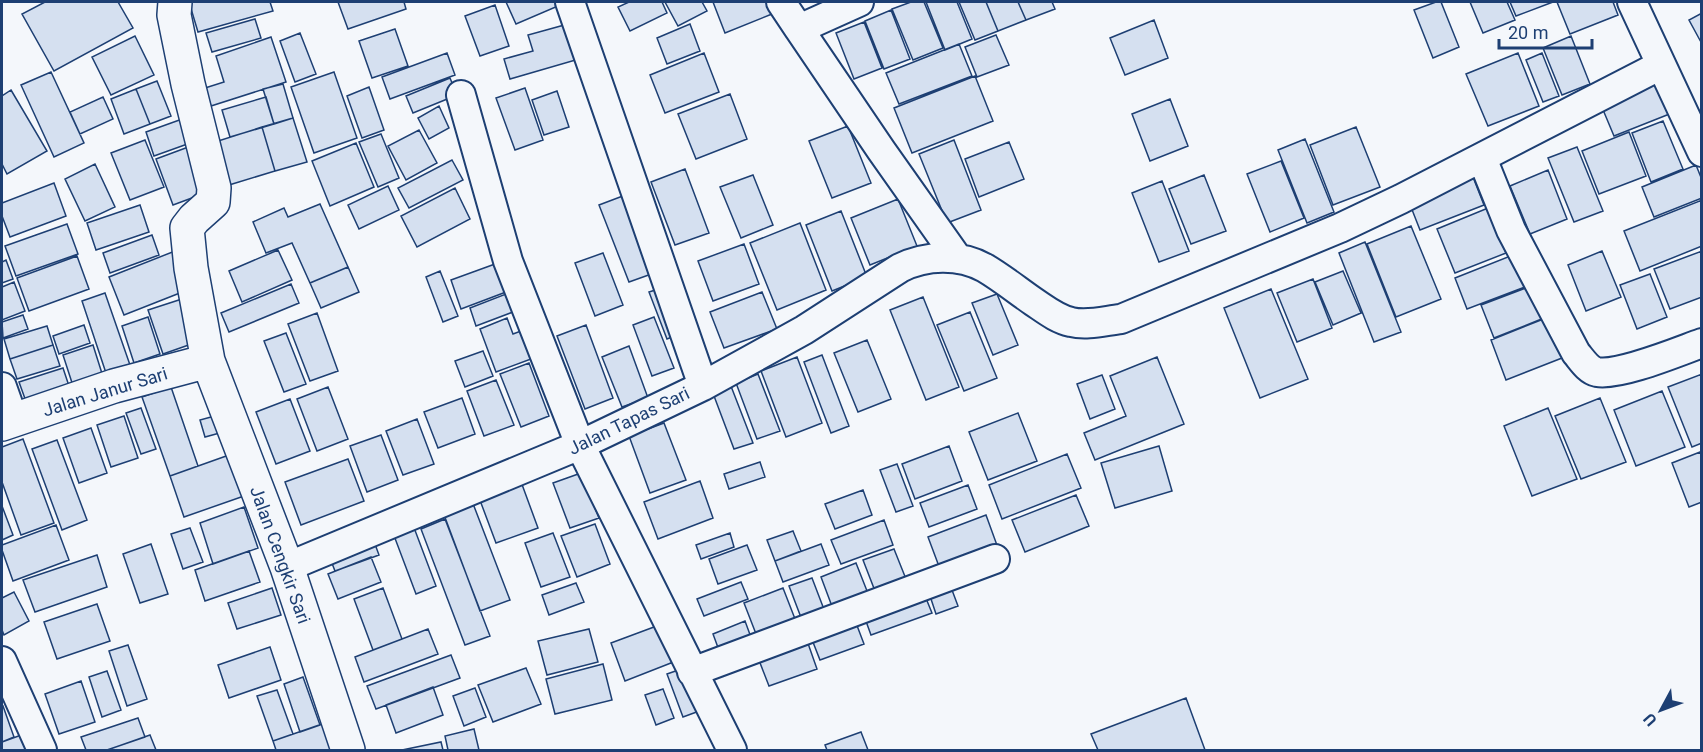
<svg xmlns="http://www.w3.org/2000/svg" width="1703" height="752" font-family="Roboto,sans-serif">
<rect width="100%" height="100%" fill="#f4f7fb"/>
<path fill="#d5e0f0" stroke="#1d3f73" stroke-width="1.5" d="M45 2H118L133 28 54 71 22 14Z
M189 2H270L273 11 198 32Z
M338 2H404L406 9 348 29Z
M506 2H564L565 3 516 24Z
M629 2H662L667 13 630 31 618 7Z
M665 2H702L707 11 678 26Z
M713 2H767L772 14 725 33Z
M911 2H924L943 48 913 60 892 9Z
M926 2H957L972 39 945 50Z
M959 2H986L998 31 975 40Z
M986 2H1018L1026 20 998 31Z
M1018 2H1052L1055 9 1026 20Z
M1436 2H1441L1459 47 1433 58 1414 10Z
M1470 2H1507L1515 20 1483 33Z
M1510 2H1553L1516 16Z
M1557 2H1613L1618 15 1570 34Z
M495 5 509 46 480 56 465 16Z
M891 10 910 59 884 69 865 21Z
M1702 13V44L1689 20Z
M255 19 261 38 212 52 206 33Z
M1154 20 1168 58 1125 75 1110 38Z
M864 22 882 68 854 79 836 33Z
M568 24 579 59 510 79 504 59 533 51 528 35Z
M690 24 700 51 667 64 657 38Z
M395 29 408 66 372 78 359 41Z
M300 33 316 74 295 82 280 41Z
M996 35 1009 65 977 77 965 47Z
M135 36 154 75 111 95 92 57Z
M1571 36 1590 84 1562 95 1543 48Z
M271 37 286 82 211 106 205 88 224 82 216 56Z
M959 44 972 76 899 104 886 73Z
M447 53 455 75 390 99 382 77Z
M704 53 719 92 665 113 650 75Z
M1518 53 1539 106 1488 126 1466 74Z
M1542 53 1559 96 1543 102 1526 60Z
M51 72 84 143 54 157 21 85Z
M334 72 357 138 314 153 291 87Z
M975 76 993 121 912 153 894 108Z
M450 78 457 95 413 113 406 96Z
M157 81 171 116 150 124 136 89Z
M1660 81 1672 113 1614 136 1601 105Z
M283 84 293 118 274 124 263 89Z
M369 87 384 130 362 138 347 96Z
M525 88 543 140 515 150 496 98Z
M136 89 150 124 124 134 111 99Z
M11 90 47 151 7 174 2 164V96Z
M557 91 569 127 544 135 532 100Z
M730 94 747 139 696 159 678 114Z
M103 97 113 119 80 134 70 112Z
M266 97 274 124 230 137 222 110Z
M1170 99 1188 146 1150 161 1132 114Z
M439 106 449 128 429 139 418 118Z
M185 118 193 142 154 156 146 132Z
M293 118 307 162 275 171 262 127Z
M1663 121 1683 169 1651 182 1632 133Z
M848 126 871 183 832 198 809 141Z
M262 127 275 171 229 185 215 142Z
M1356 127 1380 187 1333 205 1310 145Z
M419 130 437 163 406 180 388 146Z
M1629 132 1646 176 1599 194 1582 151Z
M381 134 399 178 378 187 359 142Z
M1305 139 1334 212 1307 223 1278 150Z
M145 140 164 187 130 200 111 153Z
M954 140 981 210 947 223 919 154Z
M1009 142 1024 179 979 197 965 159Z
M356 143 374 187 330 206 312 161Z
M191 146 208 192 173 205 156 159Z
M1577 147 1603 211 1574 222 1548 158Z
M452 160 463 180 409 208 398 188Z
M1281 161 1304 218 1270 232 1247 174Z
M95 164 115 207 85 221 65 179Z
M1696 165 1702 180V198L1654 217 1642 187Z
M685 169 709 233 675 245 651 182Z
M1548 170 1567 219 1530 234 1510 186Z
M753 175 773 225 741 238 720 187Z
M1204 175 1226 231 1191 244 1169 189Z
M1473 177 1484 205 1420 230 1409 202Z
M1162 181 1189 251 1159 262 1132 193Z
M54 183 66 216 10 237 2 216V203Z
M388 186 399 210 359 229 348 205Z
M455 188 470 219 417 247 401 216Z
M628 194 657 272 629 282 599 205Z
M898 199 917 246 870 265 851 218Z
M1702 200V246L1640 271 1624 231Z
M320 204 348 267 310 283 292 243 266 253 253 222 284 208 288 217Z
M140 205 149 232 96 250 87 223Z
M1488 208 1506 253 1455 273 1437 229Z
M841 211 867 277 832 291 806 225Z
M800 223 826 290 777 310 750 243Z
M67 224 78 254 16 276 5 246Z
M1411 226 1441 299 1396 317 1367 244Z
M152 235 159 255 110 273 103 253Z
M1365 242 1401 332 1374 342 1339 253Z
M744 244 759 284 713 301 698 261Z
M278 250 292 280 242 302 229 271Z
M175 251 190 289 124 315 109 277Z
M1602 251 1621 297 1586 311 1568 265Z
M1702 251V297L1670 309 1654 269Z
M603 253 623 305 595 316 575 263Z
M1518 253 1530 285 1467 309 1455 278Z
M77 256 89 289 29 311 17 278Z
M6 260 13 279 2 283V262Z
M495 264 506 292 461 309 451 280Z
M348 267 359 292 321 308 310 283Z
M440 271 458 316 443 322 426 277Z
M1343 271 1361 313 1333 325 1315 282Z
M1650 274 1667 317 1637 329 1620 285Z
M1313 279 1332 328 1297 342 1277 293Z
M14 282 25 311 2 320V287Z
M291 284 299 303 229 332 221 313Z
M1531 286 1544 318 1494 338 1481 305Z
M665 287 682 333 667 339 649 292Z
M1271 289 1308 379 1260 398 1224 308Z
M514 291 521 309 476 326 470 308Z
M762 292 777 329 724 348 710 312Z
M105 293 130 365 106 373 82 301Z
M997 294 1018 345 993 355 972 303Z
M923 297 959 387 926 400 890 310Z
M185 298 200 341 163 354 148 310Z
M970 312 997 378 964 391 937 325Z
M317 313 338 371 310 381 288 324Z
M23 315 28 329 3 338 2 322Z
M148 317 160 354 134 363 122 326Z
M654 317 674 368 652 376 633 325Z
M507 318 513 334 529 328 539 356 496 372 480 329Z
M1546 318 1562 358 1506 380 1491 340Z
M84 325 90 343 59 354 53 336Z
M586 325 613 398 585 409 557 336Z
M47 326 53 345 10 359 4 339Z
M286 333 306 384 284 392 264 341Z
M867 340 891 399 858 412 834 353Z
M53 345 60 366 17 379 10 359Z
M93 345 105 383 75 392 63 355Z
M629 346 648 398 622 407 602 357Z
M483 351 493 376 465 387 455 361Z
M822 355 849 426 831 433 804 362Z
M797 357 822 423 786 437 761 371Z
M1157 357 1184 424 1095 460 1084 433 1126 416 1110 376Z
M529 363 549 416 521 427 500 374Z
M63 368 71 392 28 407 19 382Z
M758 374 780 431 757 439 736 383Z
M1702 374V443L1692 447 1668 387Z
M1102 375 1115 409 1090 419 1077 384Z
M496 380 514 425 484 436 467 391Z
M729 381 753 443 734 449 711 388Z
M171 387 198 466 170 476 142 397Z
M328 387 348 439 317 451 297 399Z
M1662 391 1685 447 1636 466 1614 410Z
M462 398 475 434 438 448 424 412Z
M1600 398 1626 462 1581 479 1555 416Z
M290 399 310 451 276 464 256 412Z
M141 408 156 449 141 454 126 413Z
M1548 408 1577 479 1532 496 1504 426Z
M1018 413 1037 461 988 480 969 432Z
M222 414 227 431 205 437 200 420Z
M124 416 138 458 111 467 97 425Z
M417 419 434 464 403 475 386 431Z
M664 423 686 480 650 493 629 436Z
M91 428 107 473 79 483 63 438Z
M381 435 398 480 367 492 350 446Z
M23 439 54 523 21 535 2 482V447Z
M57 440 87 520 62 530 32 449Z
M949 446 962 481 915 499 902 464Z
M1159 446 1172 491 1115 508 1101 463Z
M1700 452 1702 457V502L1689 507 1672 463Z
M1067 454 1081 488 1002 519 989 485Z
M229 455 244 496 184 517 170 476Z
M348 459 364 501 301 525 285 482Z
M760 462 765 477 729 489 724 474Z
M897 464 913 506 896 512 880 470Z
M581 473 599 518 570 528 553 483Z
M520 479 538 528 496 543 478 495Z
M700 481 713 518 658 539 644 502Z
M968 485 977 509 929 527 920 503Z
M863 490 872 515 835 529 825 504Z
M1076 495 1089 526 1025 552 1012 520Z
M472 501 510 600 480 611 443 512Z
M2 506 13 535 2 540Z
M244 507 258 548 213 564 200 523Z
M986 515 998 548 940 569 928 537Z
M445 519 490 636 465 645 421 529Z
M884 520 893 545 841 564 831 540Z
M595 524 610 564 577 577 561 536Z
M56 525 69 560 13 581 2 550V545Z
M413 525 436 586 416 594 393 533Z
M190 528 203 562 183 569 171 534Z
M793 531 801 551 775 561 767 540Z
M553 533 570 577 541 587 525 543Z
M730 533 734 547 701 559 696 545Z
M372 536 379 555 335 571 328 553Z
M151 544 168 594 140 603 123 554Z
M821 544 829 565 783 582 775 561Z
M747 545 757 570 718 584 709 559Z
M894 549 906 579 875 591 863 560Z
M249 551 260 582 205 601 195 570Z
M97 555 107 587 35 612 23 580Z
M371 557 381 582 338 599 328 574Z
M856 563 869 596 833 609 821 577Z
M812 578 825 612 802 620 789 586Z
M741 582 748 599 704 616 697 599Z
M949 582 958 606 936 614 928 590Z
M576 583 584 602 549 615 542 595Z
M272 588 281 615 237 629 228 603Z
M383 588 402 639 373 650 354 599Z
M783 588 797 624 758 639 744 603Z
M923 591 932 613 871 635 863 613Z
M14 592 29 621 4 635 2 630V598Z
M97 604 110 641 57 659 44 622Z
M853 615 864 644 820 660 809 632Z
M745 621 752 640 720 653 713 634Z
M662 624 676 661 625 681 611 643Z
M428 629 438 654 364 682 355 657Z
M589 629 598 662 547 675 538 641Z
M804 632 817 669 769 686 755 650Z
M128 645 147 699 127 706 109 651Z
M270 647 281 680 229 698 218 665Z
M451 655 460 678 376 709 367 686Z
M603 664 612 700 555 714 546 679Z
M687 667 702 710 683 717 667 674Z
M526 668 541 704 493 722 478 685Z
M107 671 121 710 102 717 89 677Z
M303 677 320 725 300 732 284 684Z
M81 681 95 722 59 734 45 694Z
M433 687 443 715 396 733 386 705Z
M475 688 486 717 464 726 453 696Z
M663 689 674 718 656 725 645 695Z
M277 690 293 734 273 741 257 696Z
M1186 698 1205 750H1098L1091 734Z
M3 706 14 737 2 742V707Z
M138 718 145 737 107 750H86L81 737Z
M325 723 335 750H276L273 741Z
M474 729 479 750H448L445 736Z
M861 732 868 750H827L825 745Z
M24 734 30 750H2V742Z
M150 735 156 750H110V749Z
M441 742 443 750H402Z"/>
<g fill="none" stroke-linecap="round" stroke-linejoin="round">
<g stroke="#1d3f73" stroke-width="32">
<path id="minor" d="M570 2 703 386
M781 2 799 29 859 2
M1632 2 1702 152
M799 29 881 150 958 259
M461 95 508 261 580 445 732 750
M1482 158 1511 230 1576 353C1582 360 1588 370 1597 372 1620 376 1677 352 1702 343
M2 387 14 421
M287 567 580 445 703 386 804 330 900 268C926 255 959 254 985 268 1002 278 1018 291 1034 302 1046 310 1057 319 1071 322 1087 326 1104 321 1121 319L1340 228 1401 199 1661 65
M2 661 42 750
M692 672 995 559"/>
</g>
<g stroke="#1d3f73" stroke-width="36">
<path id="tertiary" d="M175 2 174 15 188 84 214 188 213 202 194 219 187 228 191 268 208 361 287 567 348 750
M2 424 114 386 208 361"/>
</g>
<use href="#minor" stroke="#f4f7fb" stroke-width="28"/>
<use href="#tertiary" stroke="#f4f7fb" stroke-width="33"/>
</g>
<g text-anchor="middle" stroke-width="4.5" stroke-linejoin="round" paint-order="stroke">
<g font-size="18" fill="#1d3f73" stroke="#f4f7fb">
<text transform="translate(105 392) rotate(-17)" y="6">Jalan Janur Sari</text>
<text transform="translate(629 421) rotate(-26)" y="6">Jalan Tapas Sari</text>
<text transform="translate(280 555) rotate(70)" y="6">Jalan Cengkir Sari</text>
</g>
</g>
<rect width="1703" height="752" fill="none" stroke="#1d3f73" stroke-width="6"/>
<g transform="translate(1661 710) rotate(229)" stroke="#f4f7fb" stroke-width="4.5" paint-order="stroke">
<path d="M0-4.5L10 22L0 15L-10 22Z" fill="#1d3f73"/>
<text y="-9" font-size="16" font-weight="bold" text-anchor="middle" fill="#1d3f73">U</text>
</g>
<path d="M1499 39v9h93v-9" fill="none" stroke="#1d3f73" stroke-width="3"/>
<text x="1508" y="39" font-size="18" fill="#1d3f73" stroke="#f4f7fb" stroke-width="4.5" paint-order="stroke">20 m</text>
</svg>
